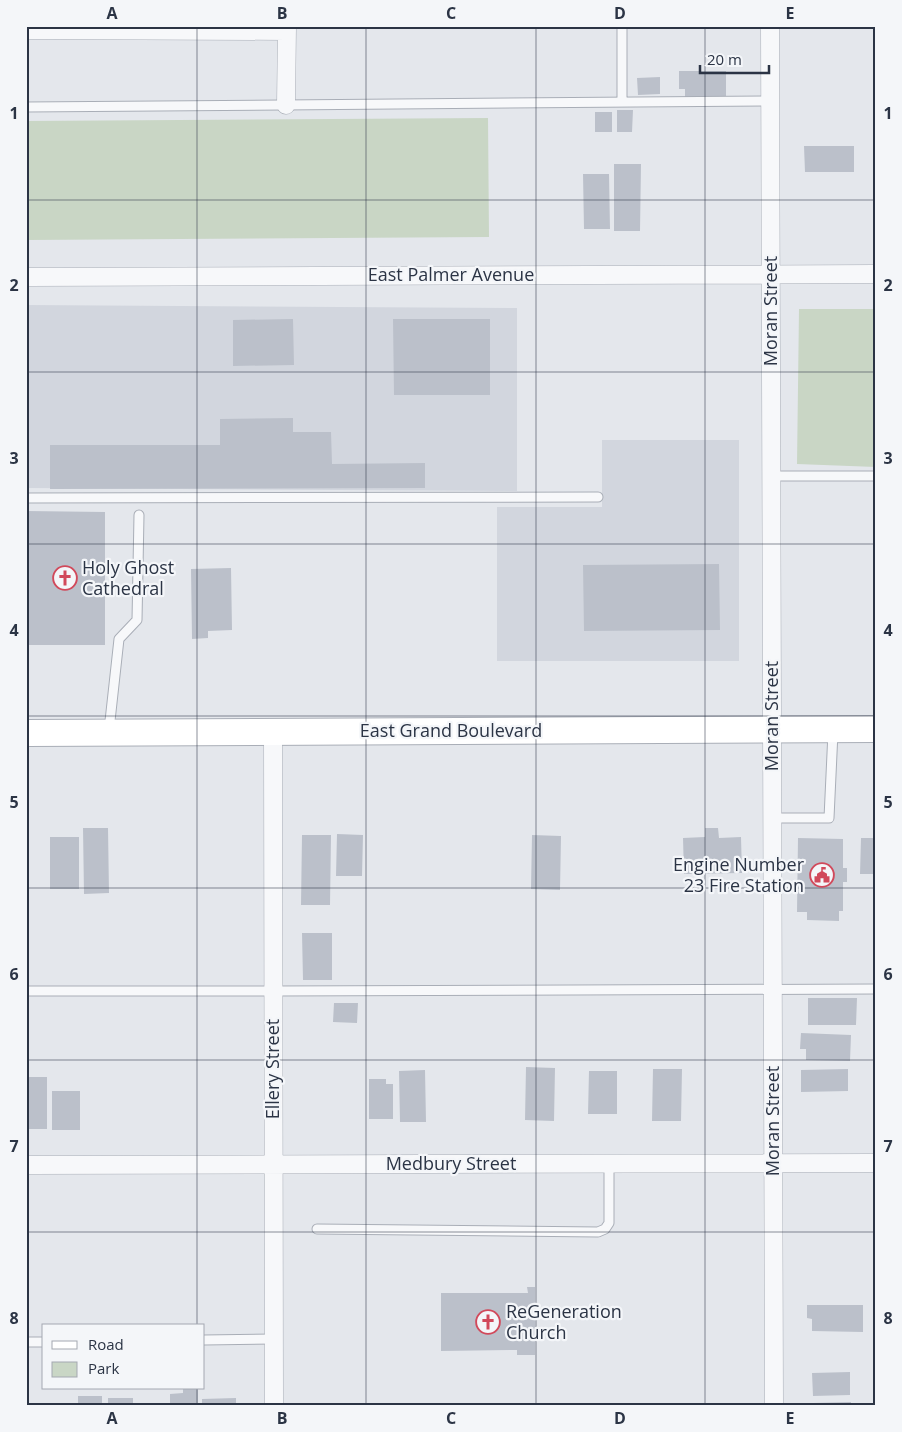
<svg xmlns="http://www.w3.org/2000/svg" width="902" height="1432" font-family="'Open Sans',sans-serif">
<rect width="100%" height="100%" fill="#e4e7ec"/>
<path fill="#d2d6de" d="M26 305 517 308V491L26 488Z
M602 440H739V661H497V507H602Z"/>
<path fill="#c9d6c5" d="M488 118 489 237 26 240V121Z
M799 309H876V467L797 464Z"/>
<path fill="#bbc0ca" d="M679 71H726V97H685V89H679Z
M660 77V94L638 95 637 78Z
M617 110H633L632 132H617Z
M595 112H612V132H595Z
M804 146H854V172H805Z
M614 164H641L640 231H614Z
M583 174H609L610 229H584Z
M293 319 294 365 233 366V320Z
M393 319H490V395H394Z
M293 418V432H331L332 464 425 463V488L50 489V445H220V419Z
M26 511 105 512V645H26Z
M719 564 720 630 584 631 583 565Z
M231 568 232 630 208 631V638L192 639 191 569Z
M83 828H108L109 893 84 894Z
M705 828H718L719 838 741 837 742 873 684 874 683 838 705 837Z
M337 834 363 835 362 876H336Z
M302 835H331L330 905H301Z
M532 835 561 836 560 890 531 889Z
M50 837H79V889H50Z
M798 838 843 839V868H847V882H843V911H839V921L807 920V912H797Z
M861 838H876V874H860Z
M302 933H332V980H303Z
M808 998H857L856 1025H808Z
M334 1003H358L357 1023 333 1022Z
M801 1033 851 1035 850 1061 806 1060V1049H800Z
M526 1067 555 1068 554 1121 525 1120Z
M653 1069H682L681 1121H652Z
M848 1069V1091L801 1092V1070Z
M425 1070 426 1122H400L399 1071Z
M589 1071H617V1114H588Z
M26 1077H47V1129H26Z
M369 1079H386V1084H393V1119H369Z
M52 1091H80V1130H52Z
M527 1287H535V1355H517V1350L441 1351V1293H528Z
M807 1305H863V1332L812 1331V1319L807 1318Z
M850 1372V1395L813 1396 812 1373Z
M183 1388H198V1406H170V1394L183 1393Z
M78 1396H102V1406H78Z
M108 1398H133V1406H108Z
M236 1398V1406H202V1399Z
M851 1402V1406H813V1403Z"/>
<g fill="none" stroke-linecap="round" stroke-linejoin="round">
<g stroke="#a9aeb7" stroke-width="11">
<path id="lane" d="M622 26V102
M26 107 770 101
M771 476H876
M26 498 598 497
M109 730 119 639 137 620 139 515
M772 818H829L833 732
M26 991H273L876 989
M317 1229 598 1232 605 1229 609 1223V1164
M204 1340 274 1339
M26 1342H44"/>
</g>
<g stroke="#a9aeb7" stroke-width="19">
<path id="street" d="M770 26 774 1406
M26 30 287 31
M286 105 287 26
M26 277 876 274
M273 732 274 1406
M26 1165 876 1163"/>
</g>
<g stroke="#a9aeb7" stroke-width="28">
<path id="secondary" d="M26 733 876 729"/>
</g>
<use href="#lane" stroke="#f7f8fa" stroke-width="9"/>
<use href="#street" stroke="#f7f8fa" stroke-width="18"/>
<use href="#secondary" stroke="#fff" stroke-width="26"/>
</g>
<path fill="none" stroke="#2b3445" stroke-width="1" stroke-opacity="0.55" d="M197 26V1326M366 26V1406M536 26V1406M705 26V1406M26 200H876M26 372H876M26 544H876M26 716H876M26 888H876M26 1060H876M26 1232H876M197 1388V1406"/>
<defs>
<g id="church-ring" transform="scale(1.25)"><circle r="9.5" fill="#f4f6f9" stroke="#d1495b" stroke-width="1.5"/><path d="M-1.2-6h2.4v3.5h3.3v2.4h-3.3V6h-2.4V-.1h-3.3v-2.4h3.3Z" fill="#d1495b"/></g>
<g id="civic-ring" transform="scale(1.25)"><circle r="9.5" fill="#f4f6f9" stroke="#d1495b" stroke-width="1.5"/><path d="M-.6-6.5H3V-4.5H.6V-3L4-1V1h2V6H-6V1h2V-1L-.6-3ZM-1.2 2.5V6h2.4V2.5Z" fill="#d1495b"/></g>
</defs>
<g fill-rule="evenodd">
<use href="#church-ring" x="65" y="578"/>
<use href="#civic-ring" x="822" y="875"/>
<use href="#church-ring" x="488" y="1322"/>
</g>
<g text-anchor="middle" stroke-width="4.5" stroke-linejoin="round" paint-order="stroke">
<g font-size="18" fill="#2b3445" stroke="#f4f6f9">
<text x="451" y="281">East Palmer Avenue</text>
<text transform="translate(771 311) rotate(-90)" y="6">Moran Street</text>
<text transform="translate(772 716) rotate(-90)" y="6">Moran Street</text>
<text x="451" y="737">East Grand Boulevard</text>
<text transform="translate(273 1069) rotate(-90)" y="6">Ellery Street</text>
<text transform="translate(773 1121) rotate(-90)" y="6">Moran Street</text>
<text x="451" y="1170">Medbury Street</text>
</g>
<g font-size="18" fill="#2b3445" stroke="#f4f6f9" text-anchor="start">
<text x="82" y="574">Holy Ghost<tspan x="82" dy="21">Cathedral</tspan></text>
<text x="804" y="871" text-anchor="end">Engine Number<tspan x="804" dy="21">23 Fire Station</tspan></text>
<text x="506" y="1318">ReGeneration<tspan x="506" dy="21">Church</tspan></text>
</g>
</g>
<rect width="902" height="1432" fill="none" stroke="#f4f6f9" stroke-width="55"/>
<rect x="42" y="1324" width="162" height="65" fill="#f4f6f9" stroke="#a4a8b1"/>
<rect x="52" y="1341" width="25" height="8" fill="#ffffff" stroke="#a4a8b1"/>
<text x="88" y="1350" font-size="15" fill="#2b3445">Road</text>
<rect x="52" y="1362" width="25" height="15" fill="#c9d6c5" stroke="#a4a8b1"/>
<text x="88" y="1374" font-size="15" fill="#2b3445">Park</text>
<path d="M700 65v8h69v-8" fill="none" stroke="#2b3445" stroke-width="2.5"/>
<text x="707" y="65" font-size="15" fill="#2b3445" stroke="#f4f6f9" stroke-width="4" paint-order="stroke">20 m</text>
<rect x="28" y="28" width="846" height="1376" fill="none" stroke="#2b3445" stroke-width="2"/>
<g font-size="16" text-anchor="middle" font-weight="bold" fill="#2b3445">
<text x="112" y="19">A</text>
<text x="282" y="19">B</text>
<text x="451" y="19">C</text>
<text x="620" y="19">D</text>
<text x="790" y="19">E</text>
<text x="14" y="119">1</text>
<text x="888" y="119">1</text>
<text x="14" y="291">2</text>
<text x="888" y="291">2</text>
<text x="14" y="464">3</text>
<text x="888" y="464">3</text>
<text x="14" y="636">4</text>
<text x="888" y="636">4</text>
<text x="14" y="808">5</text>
<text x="888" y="808">5</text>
<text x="14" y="980">6</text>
<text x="888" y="980">6</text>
<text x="14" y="1152">7</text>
<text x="888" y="1152">7</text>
<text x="14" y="1324">8</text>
<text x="888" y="1324">8</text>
<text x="112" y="1424">A</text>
<text x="282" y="1424">B</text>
<text x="451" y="1424">C</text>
<text x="620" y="1424">D</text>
<text x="790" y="1424">E</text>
</g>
</svg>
